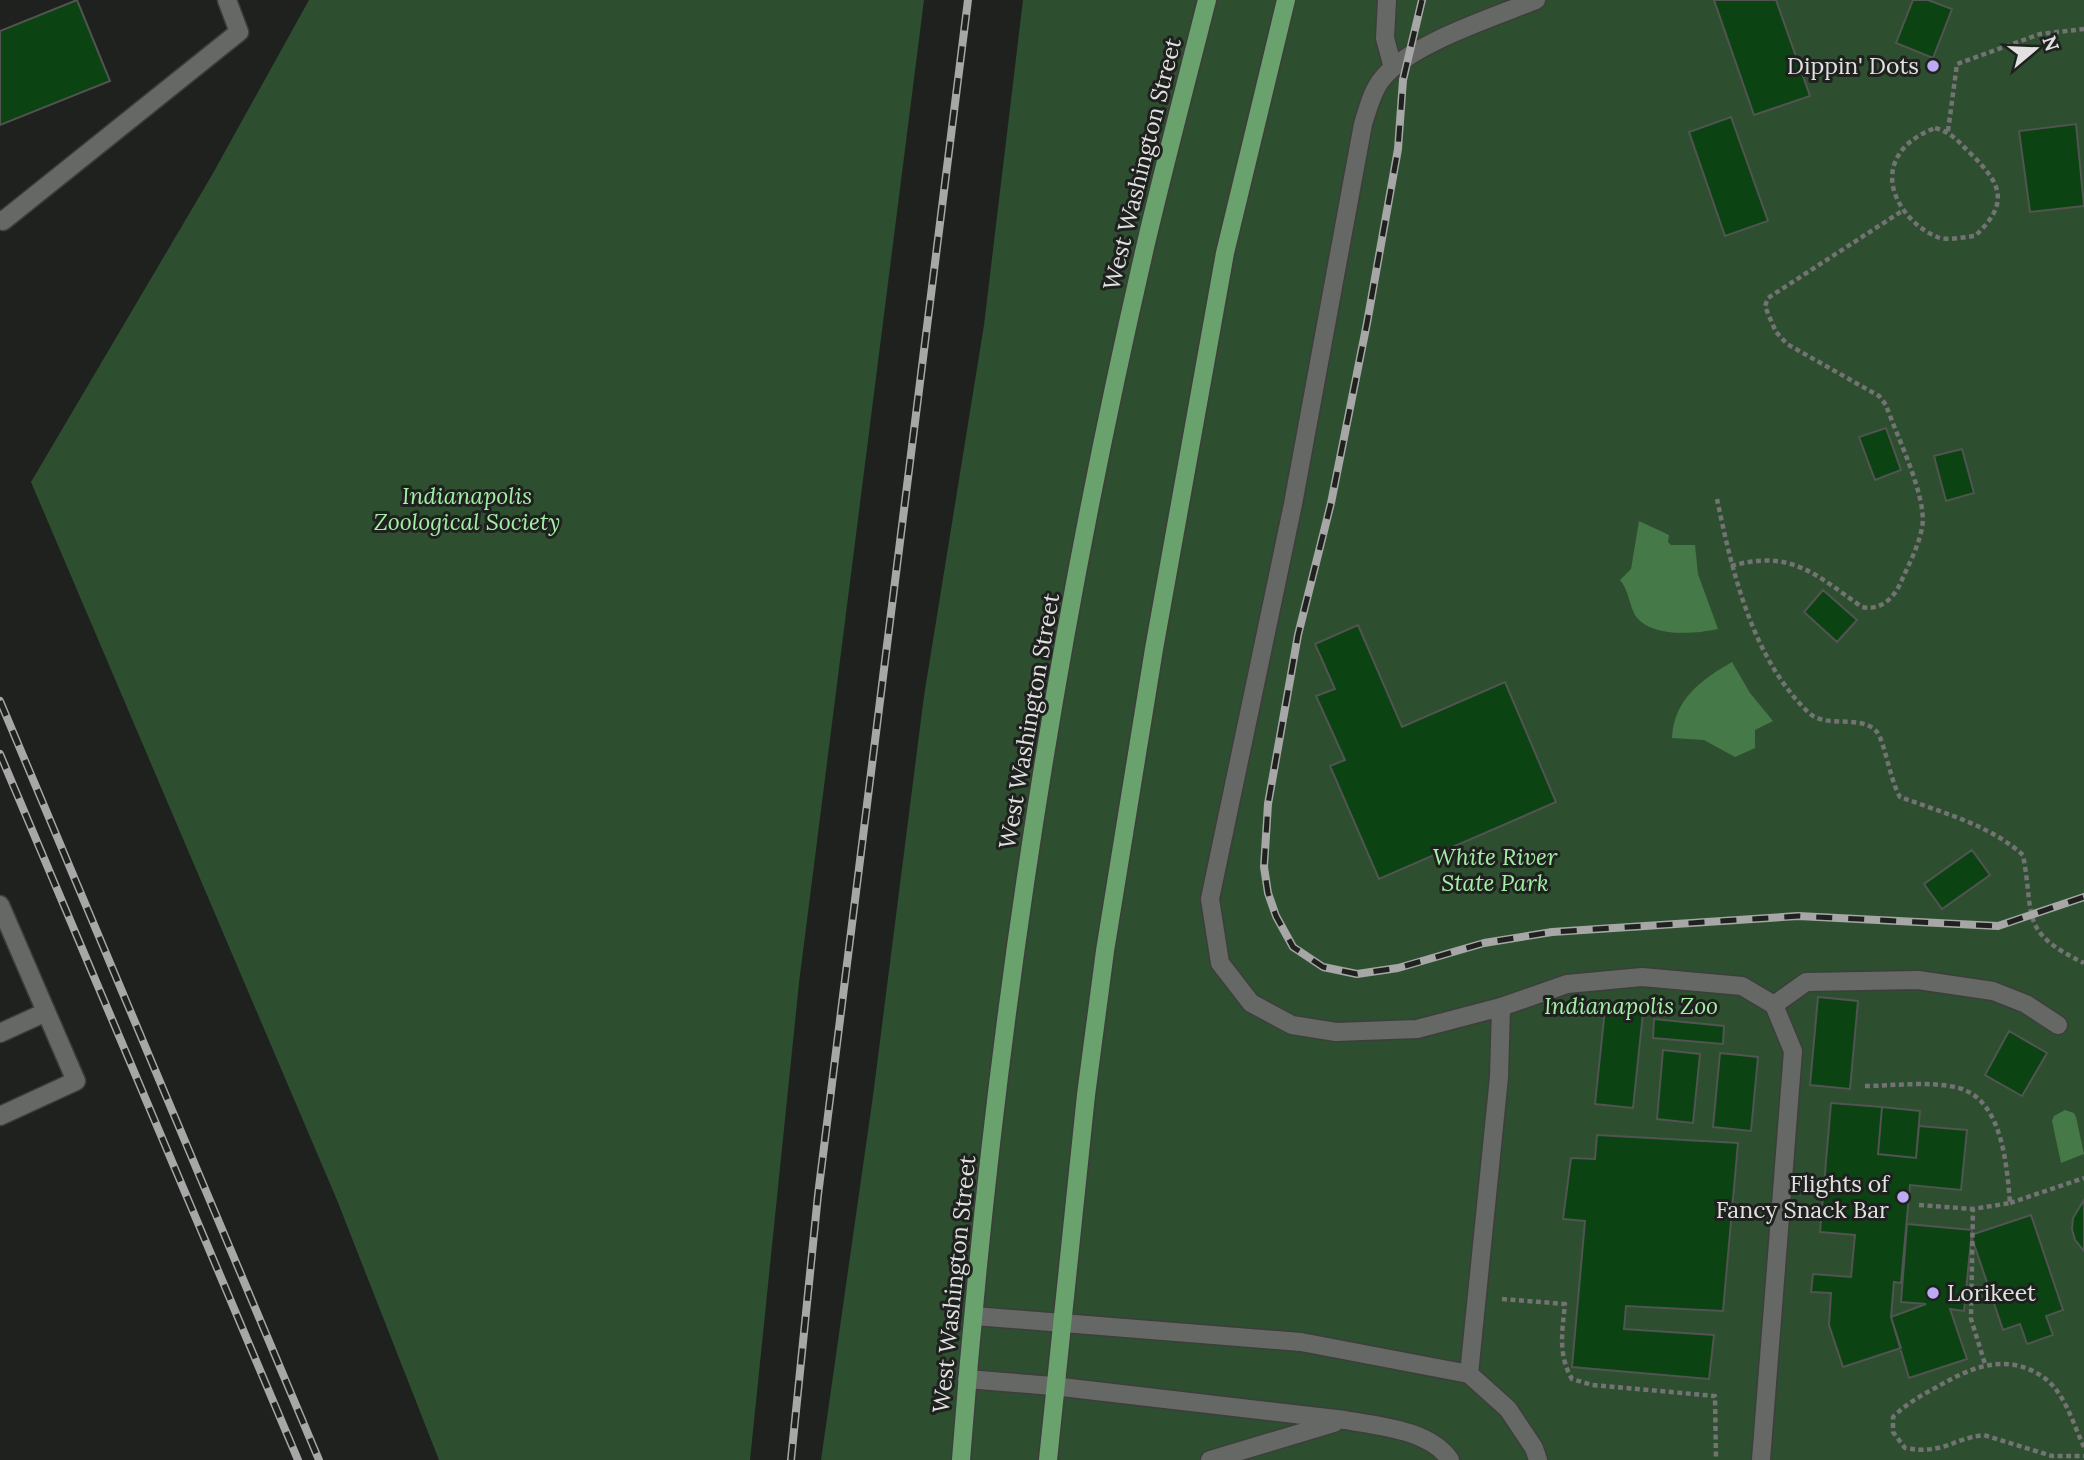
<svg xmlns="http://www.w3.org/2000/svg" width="2084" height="1460" font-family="Lora,serif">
<rect width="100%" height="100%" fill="#1f211f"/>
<path fill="#2e4e30" d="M309 0H924L799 983 750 1460H439L337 1200 31 482 212 175Z
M1023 0H2084V1460H821L873 1096 924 696 984 325Z"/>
<path fill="#457947" d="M1639 521 1669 535 1668 542 1671 545H1695L1698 574 1718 629C1695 634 1650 638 1635 615 1629 604 1629 591 1620 580L1631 569Z
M1732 662 1750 693 1773 721 1755 730V748L1735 757 1704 740 1672 738C1674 699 1701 680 1732 662Z
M2065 1110 2074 1113 2076 1117 2084 1154 2061 1163 2052 1121 2054 1116Z"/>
<path fill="#0b4313" stroke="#515451" stroke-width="2" d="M77 0 110 81 0 125V31Z
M1714 0H1776L1810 96 1754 115Z
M1913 0H1928L1952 9 1933 58 1896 43Z
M1731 117 1768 221 1725 236 1689 132Z
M2076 124 2084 206 2030 212 2019 131Z
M1886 428 1901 470 1875 480 1859 437Z
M1962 449 1974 493 1946 501 1934 456Z
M1823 590 1857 620 1837 642 1804 612Z
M1358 625 1402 727 1505 682 1556 802 1379 879 1330 766 1345 760 1316 696 1335 689 1315 644Z
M1972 850 1990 875 1942 909 1924 884Z
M1818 997 1858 1001 1850 1089 1810 1085Z
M1605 1009 1643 1013 1633 1108 1595 1104Z
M1654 1019 1724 1026 1723 1044 1653 1038Z
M2009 1031 2047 1053 2022 1096 1985 1075Z
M1663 1050 1700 1054 1693 1123 1657 1119Z
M1720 1053 1758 1057 1751 1131 1713 1127Z
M1831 1103 1882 1107 1878 1154 1916 1158 1919 1126 1967 1130 1961 1190 1910 1185 1901 1283 1894 1282 1891 1317 1901 1348 1843 1367 1829 1325 1831 1293 1811 1292 1813 1274 1851 1277 1855 1235 1820 1232Z
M1882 1107 1920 1111 1916 1158 1878 1154Z
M1597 1135 1738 1143 1723 1311 1626 1306 1624 1329 1714 1335 1709 1379 1572 1367 1585 1221 1563 1219 1571 1158 1595 1159Z
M2084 1200V1251L2075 1240 2072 1229 2073 1218Z
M2031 1215 2063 1310 2046 1316 2053 1335 2027 1344 2020 1324 2003 1330 1971 1235Z
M1907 1224 1972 1230 1964 1311 1950 1309 1967 1359 1909 1378 1891 1317 1926 1304 1901 1302Z"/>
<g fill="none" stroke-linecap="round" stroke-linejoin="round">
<g stroke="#3d3e3c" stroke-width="21">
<path id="service" d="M1387 0 1385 38 1393 68
M1536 0C1494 17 1409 44 1382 79 1372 91 1368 109 1363 124L1293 504 1210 899 1220 963 1251 1003 1292 1025 1336 1032 1417 1029 1501 1007 1567 984 1642 977 1742 986 1774 1005 1793 1051 1761 1460
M0 220 3 221 239 32 227 0
M0 905 76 1081 0 1116
M1774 1005 1806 982 1918 980 1993 991 2026 1004 2058 1025
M0 1033 46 1012
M974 1316 1301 1342 1469 1374 1508 1409 1534 1448 1538 1460
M1469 1374 1499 1077 1501 1007
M967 1379 1053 1386 1345 1420C1379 1426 1430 1430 1450 1460
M1210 1460 1334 1423"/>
</g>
<g stroke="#3d3e3c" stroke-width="21">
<path id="primary" d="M961 1460C992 1050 1054 639 1147 239 1166 159 1187 79 1207 0
M1048 1460 1086 1095 1105 951 1154 649 1225 253 1286 0"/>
</g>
<path stroke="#727372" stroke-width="4.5" stroke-dasharray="5 3.5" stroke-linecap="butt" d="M1935 128C1951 132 1959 142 1970 153 2002 184 2010 203 1975 236 1964 237 1947 241 1937 237 1904 223 1876 181 1903 149 1911 139 1923 133 1935 128Z
M1948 131 1957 64 2040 34 2084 29
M1717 499C1732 571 1752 658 1808 712 1826 730 1861 713 1877 732 1885 743 1890 780 1900 797 1941 812 1990 825 2023 855 2035 917 2018 931 2084 963
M1731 566C1791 549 1815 574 1862 607 1880 611 1893 599 1900 584 1908 566 1918 548 1922 528 1928 498 1897 437 1886 405L1879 396 1787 344 1776 332 1769 316 1765 306 1768 298 1902 211
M1865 1086C1894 1086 1934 1080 1962 1089 2003 1103 2007 1168 2010 1203L1973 1209 1971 1319 1985 1364
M2010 1203 2084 1178
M1919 1205 1973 1209
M1502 1299 1565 1304C1562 1332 1558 1355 1572 1379L1592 1385 1715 1396 1716 1460
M2084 1447C2073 1424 2065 1392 2043 1377 2007 1352 1971 1367 1937 1387 1920 1396 1906 1404 1893 1417V1432L1905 1448C1943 1455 1951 1439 1984 1435L2052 1456H2084"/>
<use href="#service" stroke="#656865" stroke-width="18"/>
<use href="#primary" stroke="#69a26c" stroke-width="18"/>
<g stroke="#a6a7a6" stroke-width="8">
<path id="rail" d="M1422 0 1403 80 1398 149 1367 323 1331 503 1298 635 1268 804 1264 867 1268 893 1276 916 1293 947 1323 967 1357 974 1398 968 1484 943 1552 932 1798 916 1998 926 2084 897
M0 701 319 1460
M0 754 298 1460
M791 1460 818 1195 968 0"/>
</g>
<use href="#rail" stroke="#1f211f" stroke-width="5" stroke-dasharray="16" stroke-linecap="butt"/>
</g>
<g fill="#bcaaf5" stroke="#1f211f" stroke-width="2.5">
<circle cx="1933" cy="66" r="7"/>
<circle cx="1903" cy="1197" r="7"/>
<circle cx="1933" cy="1293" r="7"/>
</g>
<g text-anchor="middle" stroke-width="6" stroke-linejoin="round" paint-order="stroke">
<g font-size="23" fill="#e0e1e0" stroke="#1f211f" text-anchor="end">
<text x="1919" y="74">Dippin' Dots</text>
<text x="1889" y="1192">Flights of<tspan x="1889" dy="26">Fancy Snack Bar</tspan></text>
<text x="1947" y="1301" text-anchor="start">Lorikeet</text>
</g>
<g font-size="23" fill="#e0e1e0" stroke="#1f211f">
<text transform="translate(1142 164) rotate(-76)" y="8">West Washington Street</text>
<text transform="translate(1029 721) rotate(-80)" y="8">West Washington Street</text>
<text transform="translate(954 1284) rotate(-84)" y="8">West Washington Street</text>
</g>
<g font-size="23" font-style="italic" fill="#a3efa5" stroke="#1f211f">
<text x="467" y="504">Indianapolis<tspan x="467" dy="26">Zoological Society</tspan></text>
<text x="1495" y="865">White River<tspan x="1495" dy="26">State Park</tspan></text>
<text x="1631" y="1014">Indianapolis Zoo</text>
</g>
</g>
<g transform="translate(2035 49) rotate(71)" stroke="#1f211f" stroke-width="5" paint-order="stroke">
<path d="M0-5L12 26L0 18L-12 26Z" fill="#e0e1e0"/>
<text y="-10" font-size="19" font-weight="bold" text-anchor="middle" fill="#e0e1e0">N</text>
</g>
</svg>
